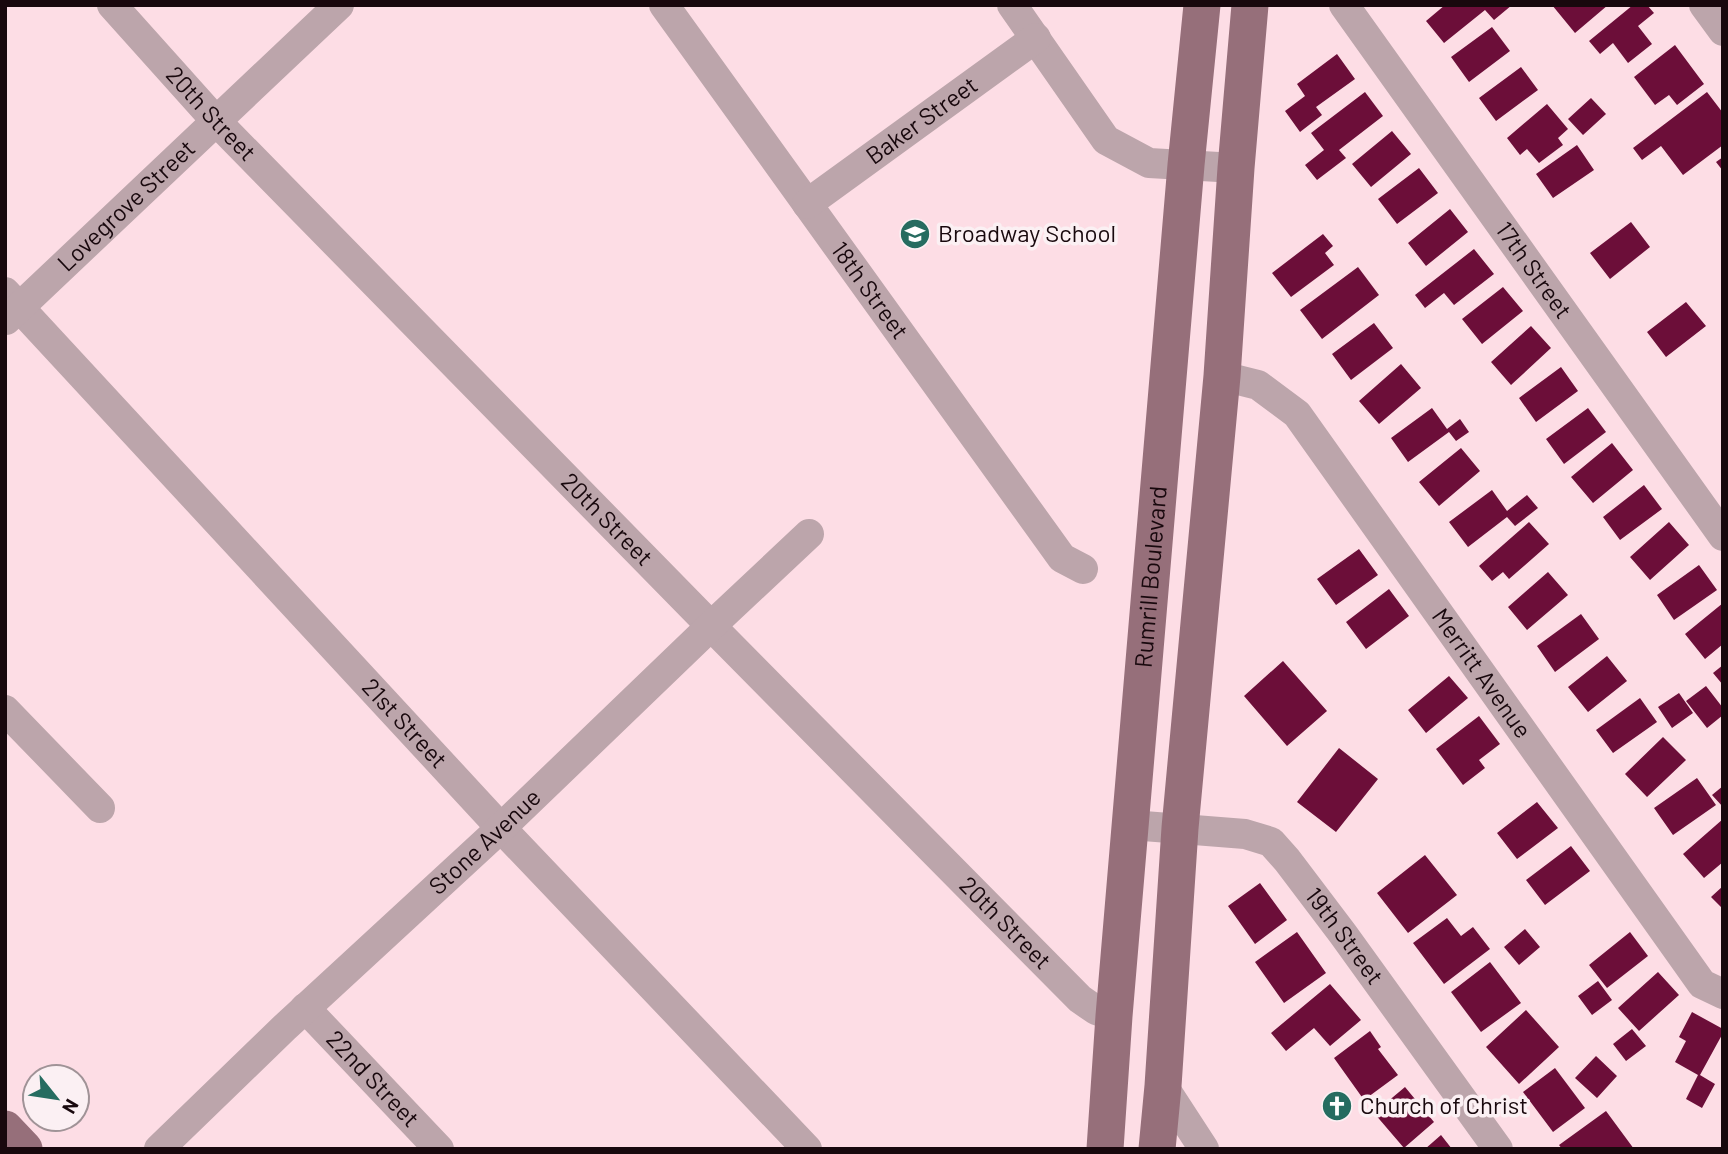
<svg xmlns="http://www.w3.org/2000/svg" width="1728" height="1154" font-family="Barlow,sans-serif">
<rect width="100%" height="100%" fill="#fddde5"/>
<path fill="#6c0e39" d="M1445 5H1512L1494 20 1485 10 1444 43 1426 21Z
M1552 5H1608L1575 33Z
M1633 5H1647L1654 13 1638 26 1652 44 1628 63 1613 43 1600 54 1589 41Z
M1492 27 1510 51 1469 82 1451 57Z
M1675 45 1704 84 1677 105 1669 95 1655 105 1634 77Z
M1337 54 1355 79 1316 107 1322 115 1300 132 1285 111 1305 96 1297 84Z
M1521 67 1538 90 1496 121 1479 98Z
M1365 92 1383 116 1339 150 1346 158 1317 180 1305 165 1324 150 1311 133Z
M1707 92 1723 113V145L1683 175 1661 146 1642 160 1633 148Z
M1591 98 1606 114 1583 135 1568 119Z
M1547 104 1568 129 1558 138 1563 145 1539 163 1527 149 1520 155 1507 138Z
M1392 131 1411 154 1371 187 1352 164Z
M1577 145 1594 170 1553 198 1536 174Z
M1723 157V171L1716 162Z
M1419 168 1438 193 1397 224 1378 199Z
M1450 209 1468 232 1426 266 1408 243Z
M1631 222 1650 247 1610 279 1590 253Z
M1323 234 1333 246 1325 253 1334 265 1291 297 1272 273Z
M1474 249 1494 274 1454 305 1444 293 1425 308 1415 295Z
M1358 267 1379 295 1322 339 1300 310Z
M1503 287 1523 311 1482 344 1462 319Z
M1686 302 1706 326 1666 357 1647 332Z
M1374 323 1393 348 1351 380 1332 354Z
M1531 326 1551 348 1511 385 1491 362Z
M1401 364 1421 388 1379 424 1359 401Z
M1561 367 1578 391 1536 422 1519 398Z
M1432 408 1447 429 1460 419 1469 432 1456 441 1449 432 1408 462 1391 438Z
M1588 408 1606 432 1564 464 1546 439Z
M1612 443 1633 470 1593 503 1571 477Z
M1461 448 1480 471 1439 506 1419 482Z
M1644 485 1662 509 1620 540 1603 517Z
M1492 490 1507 511 1527 495 1538 508 1515 526 1507 517 1468 547 1449 522Z
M1529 522 1549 544 1509 579 1503 572 1492 581 1479 566Z
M1669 522 1689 545 1650 580 1630 557Z
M1359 549 1378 575 1336 605 1317 579Z
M1699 565 1717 590 1674 620 1657 595Z
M1548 572 1568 595 1527 630 1508 607Z
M1389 589 1409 616 1366 649 1346 622Z
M1723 603V644L1705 659 1685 634Z
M1581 614 1599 639 1555 672 1537 646Z
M1607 656 1627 681 1588 712 1568 687Z
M1283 661 1327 711 1287 746 1244 696Z
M1723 665V685L1713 673Z
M1449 676 1468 698 1426 733 1408 710Z
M1706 686 1723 708V715L1707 728 1686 701Z
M1679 693 1693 713 1672 728 1658 707Z
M1640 698 1657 722 1613 753 1596 730Z
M1479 716 1500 744 1479 760 1485 768 1463 785 1436 749Z
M1663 737 1686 760 1647 797 1625 774Z
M1339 748 1378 779 1336 832 1297 802Z
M1697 778 1716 805 1673 835 1654 808Z
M1723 786V807L1712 795Z
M1537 802 1558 828 1517 859 1497 833Z
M1723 819V862L1704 878 1683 854Z
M1571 846 1590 871 1545 905 1526 880Z
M1425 855 1457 895 1408 933 1377 893Z
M1260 883 1287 920 1255 944 1228 906Z
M1723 886V909L1711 897Z
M1447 918 1461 936 1473 927 1490 949 1444 984 1413 943Z
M1525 929 1540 947 1519 965 1504 947Z
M1297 932 1326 973 1284 1003 1255 962Z
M1630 932 1648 956 1607 988 1589 965Z
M1490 962 1521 1003 1481 1032 1451 992Z
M1658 972 1679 995 1639 1031 1618 1008Z
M1598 981 1612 1000 1592 1015 1578 996Z
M1330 984 1361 1020 1330 1046 1314 1028 1286 1051 1271 1033Z
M1526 1010 1559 1047 1519 1084 1486 1047Z
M1692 1012 1723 1029V1033L1700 1075 1715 1084 1702 1108 1686 1099 1698 1075 1675 1062 1686 1041 1679 1037Z
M1632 1029 1646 1046 1626 1061 1613 1044Z
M1370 1031 1381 1047 1378 1049 1398 1075 1364 1100 1334 1058Z
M1596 1056 1617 1076 1597 1098 1575 1078Z
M1555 1068 1585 1108 1553 1132 1523 1092Z
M1405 1087 1434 1122 1404 1148 1374 1113Z
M1606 1111 1634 1149H1562L1559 1145Z
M1441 1135 1452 1149H1425Z"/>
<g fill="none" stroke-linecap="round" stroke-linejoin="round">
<g stroke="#bca5ab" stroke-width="30">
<path id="s1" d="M112 5 216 121 711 626 1080 999 1096 1010 1114 1016"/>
<path id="s2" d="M664 5 1062 558 1083 569"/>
<path d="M1012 5 1106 140 1149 163 1236 168"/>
<path id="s3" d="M1344 5 1723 536"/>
<path d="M1704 5 1723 31"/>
<path id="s4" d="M807 204 1036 38"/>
<path id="s5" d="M5 292 501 828 807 1149"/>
<path id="s6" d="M6 320 339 5"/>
<path id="s7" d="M1222 376 1258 385 1297 414 1702 984 1723 994"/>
<path d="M5 710 100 808"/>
<path id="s8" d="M1131 825 1245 834 1271 842 1287 860 1343 934 1498 1149"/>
<path id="s9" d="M305 1008 439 1149"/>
<path d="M1163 1086 1204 1149"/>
<path id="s10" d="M159 1149 284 1028 501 828 711 626 809 534"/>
</g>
<g stroke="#966f7a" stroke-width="37">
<path d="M5 1129 24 1149"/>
<path id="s11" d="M1105 1149 1114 1016 1186 165 1202 5"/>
<path d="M1157 1149 1163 1086 1180 828 1222 376 1236 168 1250 5"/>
</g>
</g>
<defs>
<g id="school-disc" transform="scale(1.575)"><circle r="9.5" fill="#266c60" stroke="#fbf0f3"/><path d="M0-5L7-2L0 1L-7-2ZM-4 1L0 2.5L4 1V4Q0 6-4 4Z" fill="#fff"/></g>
<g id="church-disc" transform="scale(1.575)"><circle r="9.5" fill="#266c60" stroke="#fbf0f3"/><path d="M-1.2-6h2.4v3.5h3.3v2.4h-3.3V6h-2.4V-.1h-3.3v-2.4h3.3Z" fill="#fff"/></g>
</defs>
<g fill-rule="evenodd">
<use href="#school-disc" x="915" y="234"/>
<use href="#church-disc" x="1337" y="1106"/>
</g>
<g text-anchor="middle" stroke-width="7" stroke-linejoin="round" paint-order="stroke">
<g font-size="24" fill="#18080d" stroke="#fbf0f3">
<text dy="8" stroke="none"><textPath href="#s1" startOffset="147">20th Street</textPath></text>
<text dy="8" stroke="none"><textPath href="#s4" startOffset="142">Baker Street</textPath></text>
<text dy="8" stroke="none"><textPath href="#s6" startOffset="166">Lovegrove Street</textPath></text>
<text dy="8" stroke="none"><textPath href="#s3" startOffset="326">17th Street</textPath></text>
<text dy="8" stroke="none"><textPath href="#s2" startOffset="352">18th Street</textPath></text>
<text dy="8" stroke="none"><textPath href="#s1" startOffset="714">20th Street</textPath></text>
<text dy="8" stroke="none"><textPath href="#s11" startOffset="574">Rumrill Boulevard</textPath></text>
<text dy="8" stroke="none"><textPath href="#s7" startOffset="404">Merritt Avenue</textPath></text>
<text dy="8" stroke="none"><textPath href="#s5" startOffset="588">21st Street</textPath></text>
<text dy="8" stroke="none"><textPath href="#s10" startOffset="448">Stone Avenue</textPath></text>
<text dy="8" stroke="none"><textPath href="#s1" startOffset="1281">20th Street</textPath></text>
<text dy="8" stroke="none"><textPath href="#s8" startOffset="261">19th Street</textPath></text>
<text dy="8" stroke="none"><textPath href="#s9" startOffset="98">22nd Street</textPath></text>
</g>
<g font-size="24" fill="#18080d" stroke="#fbf0f3" text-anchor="start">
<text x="938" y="242">Broadway School</text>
<text x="1360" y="1114">Church of Christ</text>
</g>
</g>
<rect width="1728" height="1154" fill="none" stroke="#18080d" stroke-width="14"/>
<g transform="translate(56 1098) rotate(120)"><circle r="33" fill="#fbf0f3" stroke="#a09397" stroke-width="2"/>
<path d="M0-5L12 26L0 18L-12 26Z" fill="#266c60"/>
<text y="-10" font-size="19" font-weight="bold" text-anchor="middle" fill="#18080d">N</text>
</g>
</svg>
